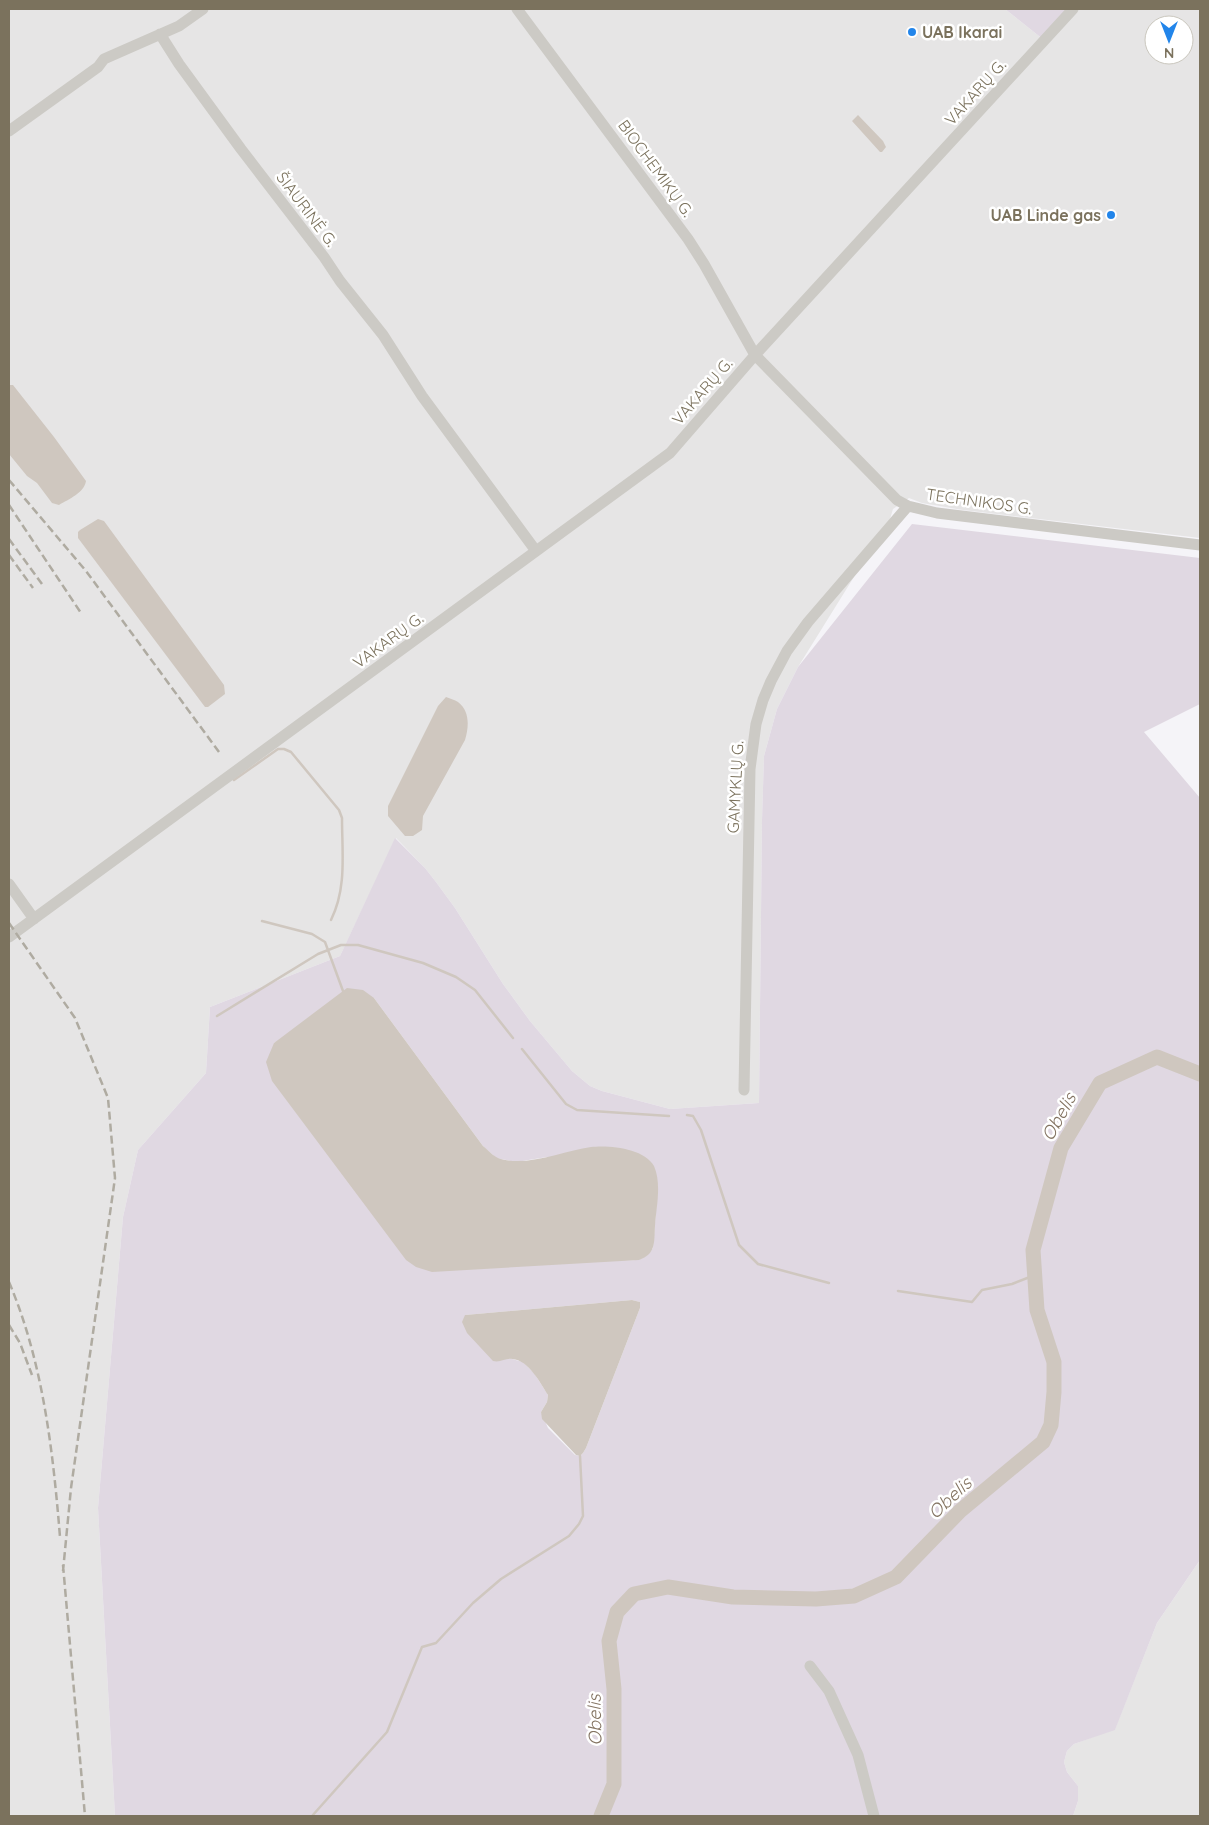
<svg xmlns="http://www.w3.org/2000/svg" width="1209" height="1825" font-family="Quicksand,sans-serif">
<rect width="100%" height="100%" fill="#f5f4f8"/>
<path fill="#e6e5e5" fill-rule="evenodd" d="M9 9H1005L1044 40 1073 9H1200V538L963 510 922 503 909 498 893 509 890 519 798 667 777 709 764 756 762 820 759 1103 670 1109 602 1091 590 1086 572 1071 530 1021 503 984 455 908 436 882 425 868 396 838 340 956 210 1007 206 1073 138 1150 123 1217 98 1508 115 1816H9ZM1154 25H1184V55H1154Z
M1200 1560V1816H1073L1078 1801V1786L1067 1772 1064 1762 1067 1751 1074 1744 1115 1729 1157 1623Z"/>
<path fill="#e0d8e2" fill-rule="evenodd" d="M1005 9H1073L1044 40Z
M912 524 1200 558V704L1144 732 1200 798V1560L1157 1623 1115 1730 1074 1744 1067 1751 1064 1762 1067 1772 1078 1786V1801L1073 1816H115L98 1508 123 1217 138 1150 206 1073 210 1007 340 956 395 838 425 868 436 882 455 908 503 984 530 1021 572 1071 590 1086 602 1091 670 1109 759 1103 762 820 764 756 777 709 798 667ZM374 998 483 1146 496 1158 516 1162 547 1157 658 1185 653 1248C643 1263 634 1260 618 1260L274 1043ZM632 1300 640 1302V1308L586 1448 583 1453 580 1456 575 1455 548 1428 541 1412 547 1402 548 1395 534 1373 523 1362 512 1359 465 1315Z"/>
<path fill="#cfc7bf" d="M858 115 883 141 886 147 882 152H880L852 121Z
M9 385H13L54 437 86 481C84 493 69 499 59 505L52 503 37 483 27 476 9 454Z
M98 519 104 521 224 685 225 694 208 707H205L78 538V532L80 530Z
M446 697C449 698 455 700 458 702 470 711 469 727 465 740L423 816 422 830 413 836H405L388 816V806L438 706Z
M347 988 363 990 374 998 483 1146C488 1150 493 1156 498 1158 525 1168 563 1151 591 1147 609 1145 644 1148 654 1166 662 1184 656 1208 655 1226 654 1243 656 1254 639 1260L432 1272 416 1267 406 1260 272 1081 266 1062 274 1043Z
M632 1300 640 1302V1308L586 1448 583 1453 580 1456 576 1455 542 1419 541 1412 547 1402 548 1395C540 1383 529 1360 512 1359 506 1358 500 1363 493 1361L467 1333 462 1322 465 1315Z"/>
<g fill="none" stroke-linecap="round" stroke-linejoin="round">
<path stroke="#cfc7bf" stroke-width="2.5" d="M234 780 278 749H284L291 752 339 810 342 818C342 853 347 888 331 920
M262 921 312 934 325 942 343 991
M217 1016 318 954 341 945H358L423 963 456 977 475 990 513 1038
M522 1049 566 1104 577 1110 669 1116
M687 1115 693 1116 701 1130 739 1245 758 1264 829 1283
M898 1291 972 1302 982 1290 1012 1284 1035 1275
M312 1816 387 1732 422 1647 436 1643 473 1603 501 1579 569 1536 579 1524 583 1516 580 1456"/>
<path stroke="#cfc7bf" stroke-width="15" d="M601 1816 614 1784V1689L609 1641 617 1612 634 1594 668 1587 733 1597 816 1599 854 1596 896 1577 960 1511 1043 1442 1051 1425 1054 1392V1362L1037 1310 1033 1250 1061 1148 1100 1083 1157 1057 1200 1074"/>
<path stroke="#cccac5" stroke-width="11" d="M517 9 688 239 704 264 755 355 897 500 908 506 937 513 1200 545
M160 34 179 64 241 149 324 257 340 281 383 335 422 396 536 551
M9 131 98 67 104 59 179 26 203 9
M9 884 34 919
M9 937 670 453 755 355 1073 9
M744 1090 750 769 756 724 763 700 771 681 787 651 808 622 908 506
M810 1666 829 1691 858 1755 874 1816"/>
<path stroke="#afaba1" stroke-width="2.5" stroke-dasharray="8 4" stroke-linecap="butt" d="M9 480 86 571 219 752
M9 505 81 613
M9 539 42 584
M9 555 33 588
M9 923 75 1018 108 1098 115 1178 71 1488 63 1571
M9 1282C43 1362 53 1451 60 1537
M9 1325 20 1343 32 1375
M63 1565 85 1816"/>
</g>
<g fill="#2285ea" stroke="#fff" stroke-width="2">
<circle cx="912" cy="32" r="5"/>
<circle cx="1111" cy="215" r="5"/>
</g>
<g text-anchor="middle" stroke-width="5" stroke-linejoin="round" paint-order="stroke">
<g font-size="16" font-weight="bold" fill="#7b725d" stroke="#fff" text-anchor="start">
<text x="922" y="38">UAB Ikarai</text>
<text x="1101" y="221" text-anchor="end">UAB Linde gas</text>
</g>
<g font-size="16" fill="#7b725d" stroke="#fff">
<text transform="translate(975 92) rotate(-48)" y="6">VAKARŲ G.</text>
<text transform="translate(656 168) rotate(54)" y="6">BIOCHEMIKŲ G.</text>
<text transform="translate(307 209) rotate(53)" y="6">ŠIAURINĖ G.</text>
<text transform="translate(702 391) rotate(-49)" y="6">VAKARŲ G.</text>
<text transform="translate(979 501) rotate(8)" y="6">TECHNIKOS G.</text>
<text transform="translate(388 640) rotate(-36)" y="6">VAKARŲ G.</text>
<text transform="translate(735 787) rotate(-87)" y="6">GAMYKLŲ G.</text>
</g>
<g font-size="18" font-style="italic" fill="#837361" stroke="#fff">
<text transform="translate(1059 1117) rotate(-61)" y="6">Obelis</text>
<text transform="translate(950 1498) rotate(-43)" y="6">Obelis</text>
<text transform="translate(595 1720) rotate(-91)" y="6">Obelis</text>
</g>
</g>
<rect width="1209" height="1825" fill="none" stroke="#7b725d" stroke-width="20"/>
<g transform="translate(1169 40) rotate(180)"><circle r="24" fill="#ffffff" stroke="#cac7be"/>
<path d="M0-4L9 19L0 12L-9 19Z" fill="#2285ea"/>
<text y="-8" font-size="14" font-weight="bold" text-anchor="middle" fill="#7b725d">N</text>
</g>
</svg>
